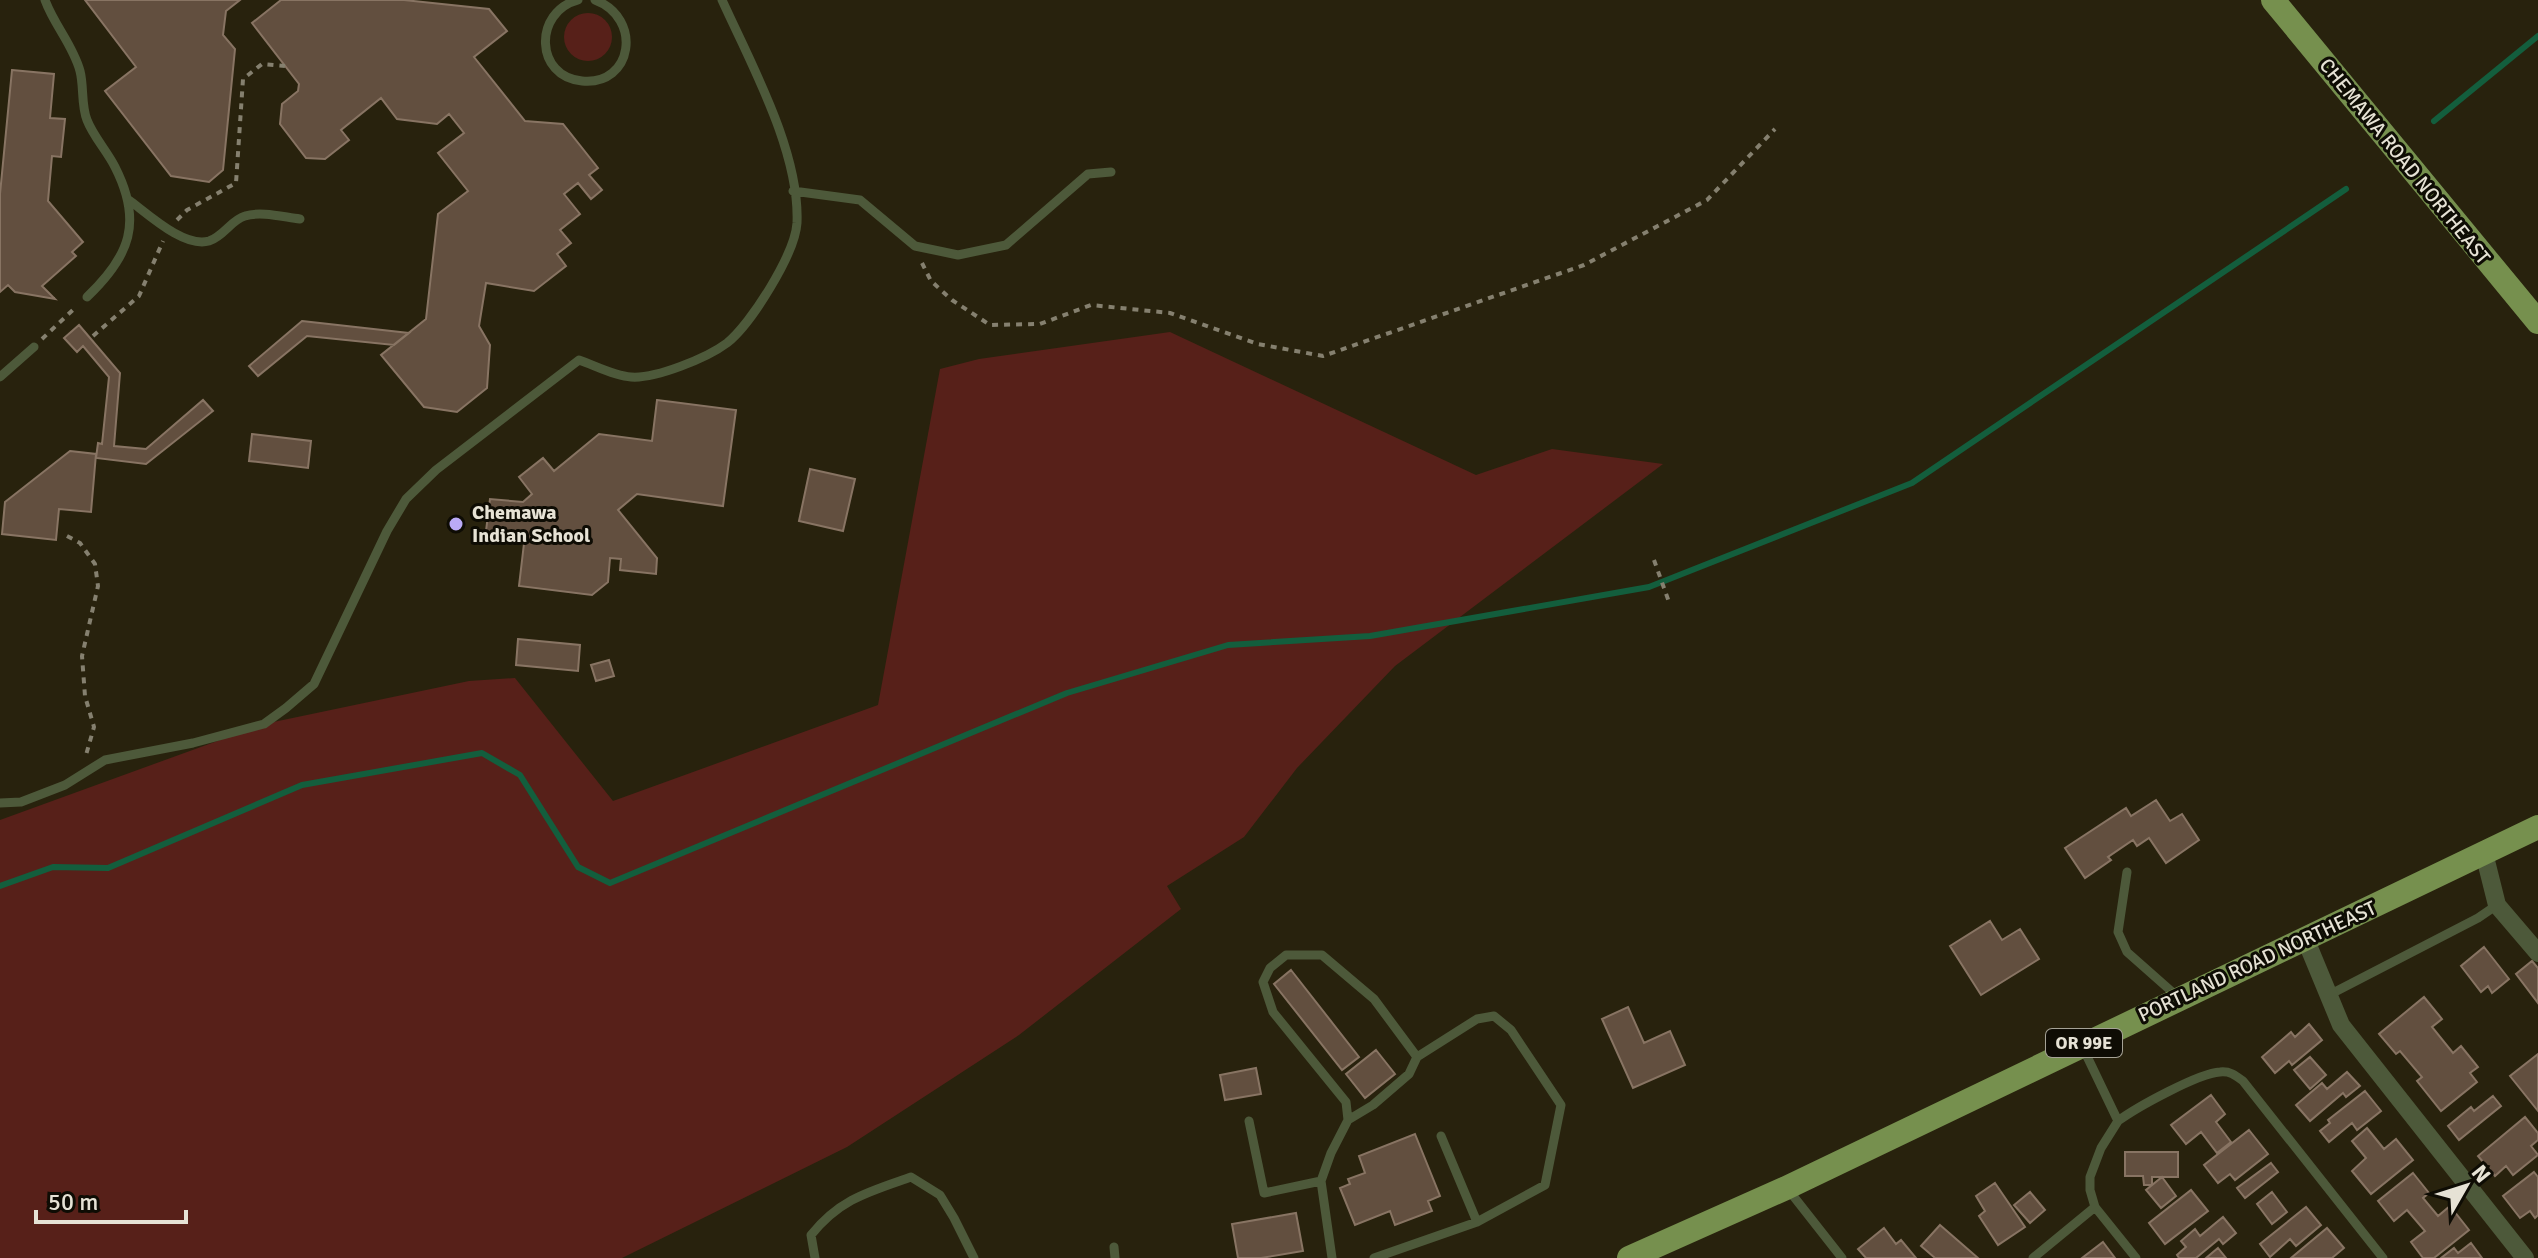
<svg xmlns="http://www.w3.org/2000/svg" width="2538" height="1258" font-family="Signika,sans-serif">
<rect width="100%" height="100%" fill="#28220d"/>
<path fill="#572019" d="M564 37a24 24 0 1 1 48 0a24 24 0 1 1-48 0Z
M1170 332 1476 475 1552 449 1663 464 1395 666 1297 768 1244 837 1167 886 1181 909 1019 1035 847 1147 622 1258H0V820L264 724 469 681 515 678 613 801 878 705 940 369 979 359Z"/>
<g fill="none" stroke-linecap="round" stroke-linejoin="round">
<path stroke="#135e3d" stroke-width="6" d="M2434 121 2538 36
M0 886 53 867 108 868 302 785 482 753 520 775 578 867 610 883 1067 693 1228 645 1370 636 1649 587 1912 483 2346 189"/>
</g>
<path fill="#624f3f" stroke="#887463" stroke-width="2" d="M85 0H240L226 11 223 35 235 49 223 170 209 182 171 176 105 91 136 67Z
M281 0H404L489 9 507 31 474 57 525 121 563 124 598 168 589 175 602 190 591 199 578 183 564 194 580 214 560 230 571 243 557 254 566 266 534 291 486 283 479 326 490 345 487 388 457 412 424 407 381 355 426 319 438 214 468 191 438 153 464 133 449 114 437 124 397 119 381 98 341 130 349 140 325 159 306 158 280 124 282 104 298 91 299 84 252 23Z
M12 70 54 74 50 118 65 119 61 157 52 156 48 201 83 242 72 252 76 256 42 286 55 299 15 292 8 285 0 292V194Z
M302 321 409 333 394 345 307 336 258 376 249 366Z
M79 325 120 373 114 446 146 449 203 400 213 411 146 464 96 458 98 443 102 444 109 377 83 346 77 352 64 338Z
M657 400 736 410 723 506 637 494 618 510 657 558 656 574 620 570 621 559 610 558 608 582 592 595 519 586 525 535 486 531 490 499 523 502 532 494 519 477 543 458 554 471 599 434 652 441Z
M252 434 311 441 308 468 249 461Z
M70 451 96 454 91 512 59 509 56 540 2 534 5 502Z
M810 469 855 479 843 531 799 521Z
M518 639 580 645 578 671 516 665Z
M609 660 614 676 596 681 591 665Z
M2156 800 2170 821 2182 814 2199 840 2166 863 2149 838 2137 846 2133 840 2108 857 2111 860 2085 878 2065 848 2126 808 2131 816Z
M1990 921 2002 940 2020 929 2039 959 1981 995 1950 946Z
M2484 947 2509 979 2492 993 2488 986 2481 992 2461 966Z
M2532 961 2538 968V1003L2516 974Z
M1291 970 1359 1057 1342 1070 1274 984Z
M2424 997 2442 1019 2432 1027 2453 1053 2461 1046 2478 1067 2470 1073 2477 1082 2441 1111 2417 1081 2422 1077 2400 1051 2396 1054 2379 1034Z
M1628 1007 1644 1043 1670 1031 1685 1065 1633 1088 1602 1019Z
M2309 1024 2322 1040 2292 1065 2289 1061 2275 1073 2262 1057 2291 1032 2295 1037Z
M1376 1050 1395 1074 1365 1098 1346 1074Z
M2538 1054V1111L2510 1076Z
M2310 1057 2326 1075 2310 1089 2294 1070Z
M1256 1068 1261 1094 1225 1100 1220 1075Z
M2347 1072 2360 1086 2346 1097 2343 1093 2310 1121 2296 1105 2322 1083 2327 1089Z
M2365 1091 2381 1111 2357 1130 2352 1123 2329 1142 2320 1131 2330 1123 2328 1120Z
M2211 1095 2225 1114 2216 1122 2231 1142 2217 1153 2201 1132 2186 1144 2171 1125Z
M2493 1096 2501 1106 2459 1140 2448 1126 2471 1107 2474 1111Z
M2525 1117 2538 1133V1140L2531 1146 2538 1155 2513 1175 2506 1166 2495 1176 2478 1156Z
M2367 1128 2384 1149 2396 1139 2413 1160 2371 1194 2352 1171 2366 1158 2352 1141Z
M2249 1130 2268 1154 2235 1180 2230 1174 2218 1183 2204 1165Z
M1415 1134 1440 1196 1428 1201 1432 1211 1395 1225 1390 1211 1355 1225 1340 1188 1350 1184 1348 1179 1365 1173 1359 1156Z
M2125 1152H2178V1177H2152V1185H2144L2143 1176H2125Z
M2271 1163 2278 1172 2245 1198 2237 1188Z
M2534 1172 2538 1177V1215L2535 1218 2530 1211 2520 1218 2503 1196Z
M2413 1173 2429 1193 2423 1198 2438 1216 2450 1206 2469 1230 2434 1258H2423L2411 1242 2425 1231 2407 1210 2394 1221 2378 1201Z
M2162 1177 2176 1196 2161 1208 2146 1190Z
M1995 1183 2025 1227 1998 1245 1979 1216 1985 1211 1976 1196Z
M2191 1190 2208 1211 2165 1244 2149 1223Z
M2030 1192 2045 1210 2030 1223 2014 1205Z
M2272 1192 2287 1212 2272 1224 2257 1204Z
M2306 1207 2321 1225 2296 1246 2290 1239 2270 1257 2260 1244Z
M1296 1213 1303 1251 1261 1258H1238L1232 1224Z
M2223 1217 2236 1233 2223 1244 2219 1239 2196 1258H2179L2177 1255 2186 1247 2181 1241 2195 1229 2200 1236Z
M1940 1225 1978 1258H1935L1921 1246Z
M1884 1228 1896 1244 1901 1240 1916 1258H1866L1858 1249Z
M2327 1228 2344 1248 2332 1258H2291Z
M2103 1242 2115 1258H2082Z
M2471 1243 2482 1258H2441L2454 1248 2458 1253Z
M2218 1248 2226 1258H2206Z"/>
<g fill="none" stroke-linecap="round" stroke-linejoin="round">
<path stroke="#85806f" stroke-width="4" stroke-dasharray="6 6" stroke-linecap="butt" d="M177 220 187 210 236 183 243 79 262 64 285 66
M922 263 931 281 952 300 990 325 1040 324 1091 305 1170 313 1258 344 1323 356 1584 265 1707 200 1775 129
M93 336 139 296 163 241
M42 339 76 307
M67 536 80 543 95 564 98 586 82 656 85 696 94 727 86 755
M1654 560 1669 602"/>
<path stroke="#4d593a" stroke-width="9" d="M45 0C54 25 73 45 80 71 84 86 81 105 87 120 93 136 107 151 115 167 143 222 130 256 87 297
M578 0C533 12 535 77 582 81 633 86 643 18 595 0
M793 191 860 200 915 246 958 255 1006 245 1088 174 1111 172
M129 200C148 214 184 248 209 241 224 236 231 220 245 216 261 211 283 217 300 219
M0 377 34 347
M0 803 21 802 65 785 105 760 193 743 264 724 286 708 314 684 387 531 406 499 436 470 579 360C594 365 614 376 631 377 655 379 707 358 727 343 751 324 795 254 797 223 800 152 751 64 722 0
M2127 872 2118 932 2127 952 2179 998
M2327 996 2478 918 2497 905
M2083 1048 2118 1121 2101 1148 2090 1177V1190L2095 1207 2136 1258
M1348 1120 1373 1105 1409 1074 1417 1057 1477 1019 1494 1016 1511 1030 1561 1105 1545 1185 1477 1222
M1249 1121 1264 1193 1321 1181 1332 1258
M2118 1121C2137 1107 2199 1073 2220 1072 2230 1071 2235 1075 2243 1081L2383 1258
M1321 1181 1331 1153 1348 1120 1346 1102 1273 1012 1263 982 1270 968 1286 955H1322L1374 999 1417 1057
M1787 1188 1842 1258
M1114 1247 1115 1258
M815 1258 811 1235C840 1199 868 1192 911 1177L940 1195 954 1218 974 1258
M1374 1258 1477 1222 1441 1136
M2033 1258 2095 1207"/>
<path stroke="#4d593a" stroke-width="18" d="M2484 853 2497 905 2538 953
M2305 938 2341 1025 2525 1258"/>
<path stroke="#76904e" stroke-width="24" d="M2273 0 2538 322
M1629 1258 1786 1188 2538 827"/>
</g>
<circle fill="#baaaf6" stroke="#0e0c04" stroke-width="3" cx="456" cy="524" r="8"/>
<g text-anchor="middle" stroke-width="6" stroke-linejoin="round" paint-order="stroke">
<rect fill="#0e0c04" stroke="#a5a296" stroke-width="2" x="2046" y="1029" width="76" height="28" rx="6"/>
<g font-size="18" font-weight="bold" fill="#e6e2d5">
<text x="2084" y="1049">OR 99E</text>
</g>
<g font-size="20" fill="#e6e2d5" stroke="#0e0c04">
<text transform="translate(2405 161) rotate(51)" y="7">CHEMAWA ROAD NORTHEAST</text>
<text transform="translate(2257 961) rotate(-25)" y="7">PORTLAND ROAD NORTHEAST</text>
</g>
<g font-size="20" font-weight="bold" fill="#e6e2d5" stroke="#0e0c04" text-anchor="start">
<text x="472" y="519">Chemawa<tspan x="472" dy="23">Indian School</tspan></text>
</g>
</g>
<g transform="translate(2466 1186) rotate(51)" stroke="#0e0c04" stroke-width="6" paint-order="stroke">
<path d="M0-6L14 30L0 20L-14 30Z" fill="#e6e2d5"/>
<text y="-12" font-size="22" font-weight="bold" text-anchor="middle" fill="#e6e2d5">N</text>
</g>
<path d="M36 1210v12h150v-12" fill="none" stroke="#e6e2d5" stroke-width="4"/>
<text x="48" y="1210" font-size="24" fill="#e6e2d5" stroke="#0e0c04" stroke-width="6" paint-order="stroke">50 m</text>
</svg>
